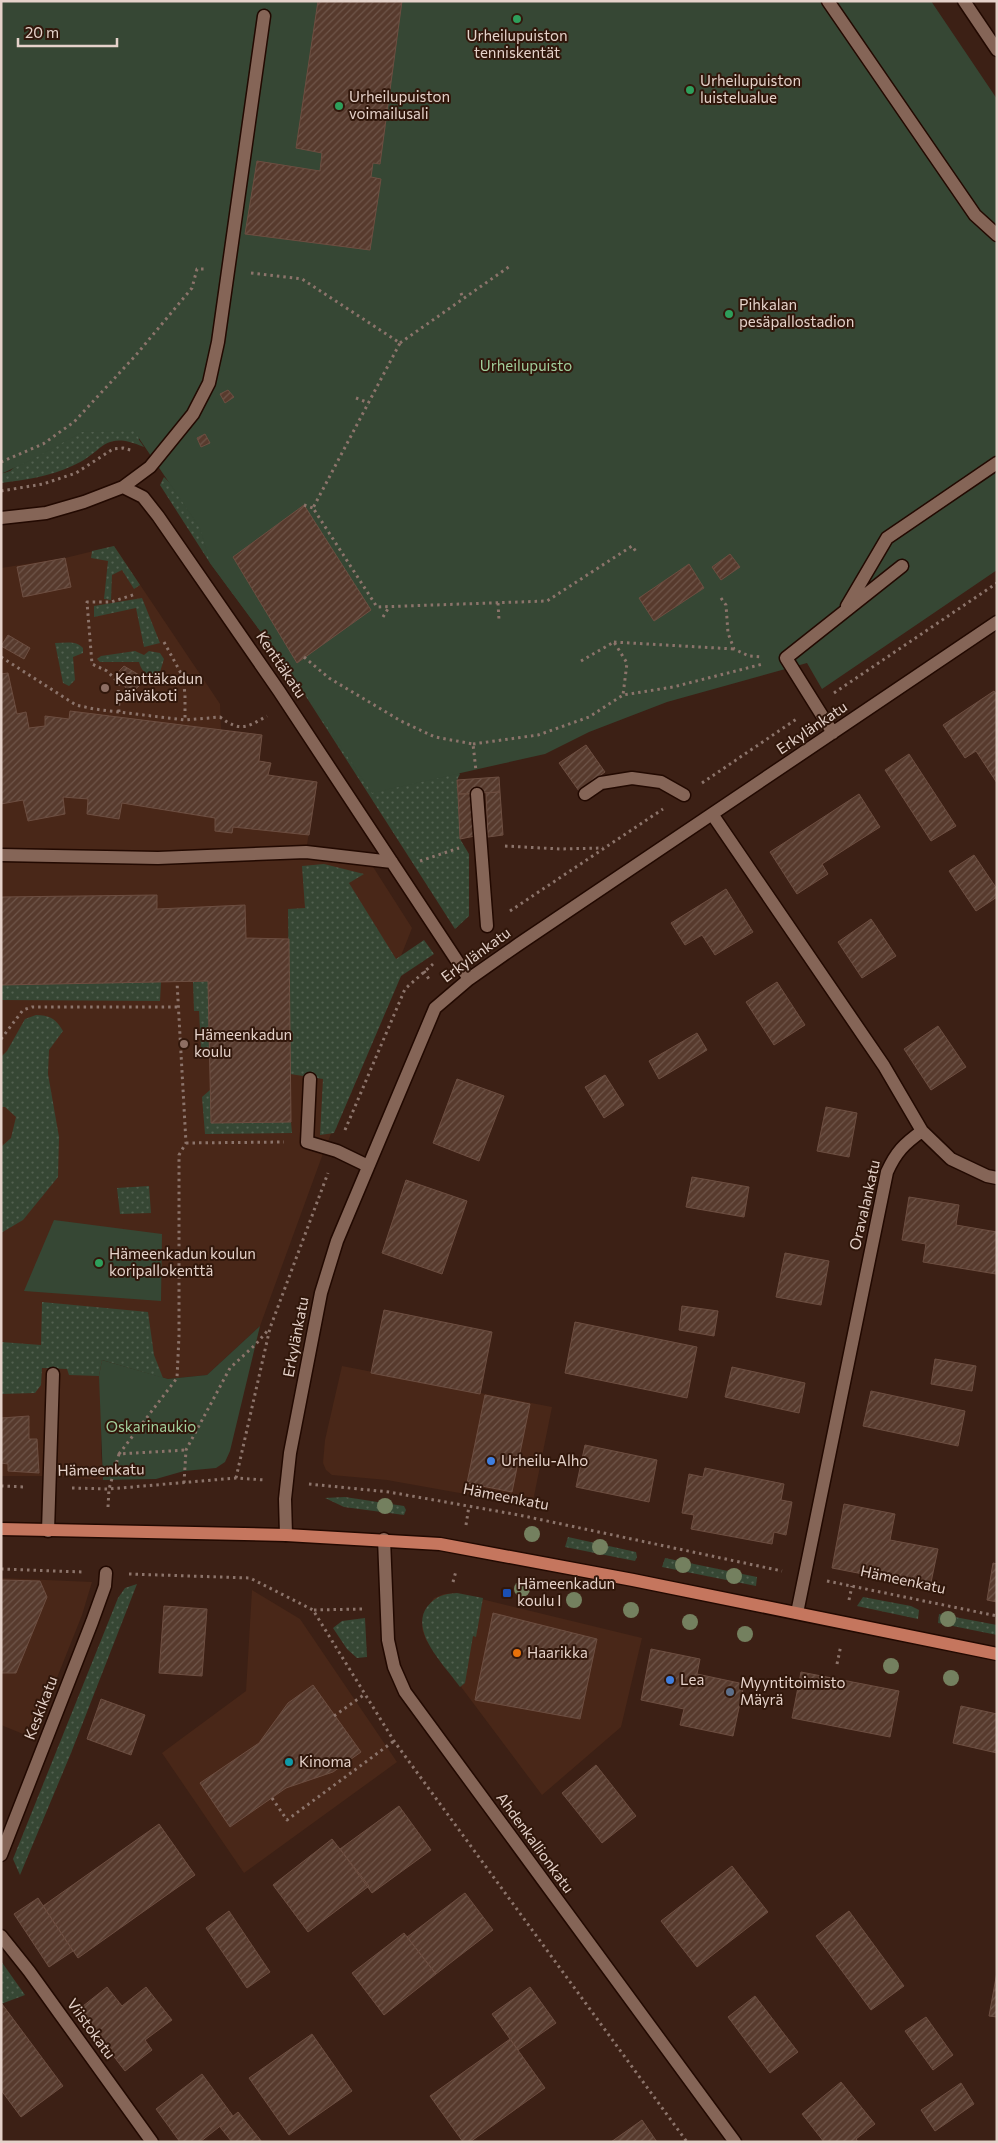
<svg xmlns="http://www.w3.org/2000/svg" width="998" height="2143" font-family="Commissioner,sans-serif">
<defs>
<pattern id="grass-dots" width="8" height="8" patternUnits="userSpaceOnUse" patternTransform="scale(1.25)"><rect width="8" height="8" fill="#364734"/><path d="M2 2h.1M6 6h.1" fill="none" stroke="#536150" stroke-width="1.8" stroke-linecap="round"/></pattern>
<pattern id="building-hatch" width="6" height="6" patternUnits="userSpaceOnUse" patternTransform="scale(1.25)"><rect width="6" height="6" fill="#573a2d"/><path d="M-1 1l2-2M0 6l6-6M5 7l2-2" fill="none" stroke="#6f564a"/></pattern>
</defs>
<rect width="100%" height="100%" fill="#3c2015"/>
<path fill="#492718" d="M114 546 220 704 221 730 262 735 259 761 271 763 268 775 317 782 306 851 368 859 412 928 321 1159 260 1326 207 1375 168 1379 102 1360 101 1451 103 1480 51 1476H1V568L65 558Z
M342 1366 552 1407 532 1506 387 1480 332 1475 326 1470 323 1463 325 1440Z
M1 1578 92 1582 82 1615 33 1738 1 1725Z
M252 1590 300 1619 397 1762 244 1873 162 1753 246 1691Z
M457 1593 642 1638 621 1727 542 1795 426 1640 422 1629 425 1610 434 1598 444 1594Z"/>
<path fill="url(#grass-dots)" d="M135 370 139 440 144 447C102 429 105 452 72 466 51 476 25 480 1 483V474L10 471Z
M164 477 460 774 457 780 460 839 469 854V916L455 929 289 670 210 563 160 485Z
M114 546 140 585 134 589 122 570 112 575 111 600 104 599 108 561 91 558 92 551Z
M142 598 160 643 144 647 136 608 94 617V606Z
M55 643C65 643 76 640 83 648V653L73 657 75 680 69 686 63 683Z
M135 651 144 655 149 651 160 653 164 659 160 672C149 678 142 673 139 662H100L97 659 101 656Z
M324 864 364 874 349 883 396 959 424 940 434 954 401 976 334 1133 320 1135 323 1079 290 1074 288 909 305 908 302 866Z
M208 981 209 1049H201L199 1011H194L193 982Z
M161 982 160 1001 1 1000V985Z
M36 1015C50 1015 56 1019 63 1031L49 1050 48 1074 59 1137 58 1177 23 1220 1 1233V1147L11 1138 16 1117 5 1107H1V1057L7 1051 25 1019Z
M210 1090 211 1123 291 1122 292 1133 205 1134 202 1097Z
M149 1186 151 1213 120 1214 117 1188Z
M42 1302 148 1312 154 1355 163 1378 102 1360 99 1376 69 1375 67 1369 42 1368 41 1385 35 1393 1 1394V1342L41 1345Z
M345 1497 404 1506 406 1510 404 1515 344 1507 325 1498Z
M568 1537 636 1552 637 1557 635 1561 565 1547Z
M665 1558 757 1577 756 1586 662 1567Z
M137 1584 71 1753 20 1875 13 1859 118 1598 125 1588Z
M457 1593 483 1598 476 1637 473 1636 465 1683 460 1687C446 1667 409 1632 427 1607 436 1596 443 1594 457 1593Z
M863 1597 911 1606 919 1610 918 1619 857 1606Z
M939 1614 997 1625V1635L938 1623Z
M365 1618 367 1657 357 1658 347 1649 333 1628 342 1621Z
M1 1961 25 1995 1 2004Z"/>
<path fill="#364734" d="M1 1H931L997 99V570L822 689 807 663 667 702 589 732 545 754 372 793 289 670 210 563 200 528 134 431 82 432 33 459 1 474Z
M54 1220 162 1234 161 1301 24 1291Z
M260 1326 230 1451 225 1462 216 1468 184 1471 156 1479 103 1480 99 1376 102 1360 168 1379 207 1375Z"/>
<path fill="url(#building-hatch)" stroke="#6d4e41" d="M318 1H402L380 164 373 163 371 177 381 179 370 250 245 234 257 161 320 171 322 153 296 148Z
M228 390 234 397 225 403 220 394Z
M205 434 210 443 201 447 197 438Z
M304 505 371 610 297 663 233 557Z
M730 554 740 567 721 580 712 567Z
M65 558 71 587 23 597 17 567Z
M689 564 704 588 654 621 639 598Z
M8 635 30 648 24 659 1 646Z
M124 666 146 679 130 695 117 673Z
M8 673 17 714 26 712 29 728 45 726V716L69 719 70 711 262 735 259 761 271 763 268 775 317 782 309 835 233 827 232 833 215 831V818L122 803 119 819 87 814 88 799 63 797 65 814 28 821 23 800 1 804V674Z
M994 691 997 695V783L976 751 965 758 943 725Z
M586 745 605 772 579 791 559 763Z
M909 754 956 826 931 841 885 770Z
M499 777 500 792 458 794 457 780Z
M500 792 503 835 488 837 486 793Z
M458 794H472L475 836 460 839Z
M859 794 880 827 822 864 828 874 797 894 770 852Z
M974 855 997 889V897L976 911 949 871Z
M726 889 753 932 715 955 702 935 685 945 671 923Z
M157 895V909L245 905 246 938 289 939 291 1122 211 1123 208 981 1 985V897Z
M871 919 896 956 862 978 838 942Z
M777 982 805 1025 774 1045 746 1002Z
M938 1026 966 1067 931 1090 904 1049Z
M697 1033 707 1050 659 1079 649 1061Z
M605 1075 624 1105 604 1118 585 1087Z
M457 1079 504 1096 479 1161 433 1143Z
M826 1107 857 1113 849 1157 817 1151Z
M692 1177 749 1187 744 1217 686 1207Z
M406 1180 467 1201 442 1274 382 1253Z
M909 1197 959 1205 956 1225 997 1232 996 1274 923 1262 926 1244 902 1240Z
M785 1253 829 1261 821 1305 776 1297Z
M682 1306 718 1311 714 1336 679 1330Z
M384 1310 492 1332 480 1394 371 1373Z
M575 1322 697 1347 687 1398 565 1373Z
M935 1359 976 1366 972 1391 931 1384Z
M732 1367 805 1383 799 1413 725 1397Z
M871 1391 965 1411 958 1446 863 1426Z
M485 1395 530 1404 512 1492 467 1483Z
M29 1416V1439H37L39 1473 8 1471V1464L1 1463V1418Z
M585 1445 657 1460 649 1502 576 1487Z
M705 1468 784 1484 781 1500 792 1502 786 1535 774 1532 772 1544 691 1529 694 1515 682 1513 689 1474 703 1477Z
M844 1504 895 1514 890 1540 938 1549 930 1587 832 1568Z
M993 1563 997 1564V1602L987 1600Z
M1 1580 40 1581 47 1597 16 1673H1Z
M164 1606 207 1609 202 1676 159 1673Z
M493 1613 597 1639 580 1719 475 1700Z
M651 1649 700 1659 697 1674 744 1684 733 1736 680 1725 684 1709 641 1700Z
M801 1672 899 1691 890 1737 792 1718Z
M313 1685 361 1752 333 1772 286 1788 230 1827 200 1783 259 1743 288 1703Z
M101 1699 145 1715 131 1755 87 1739Z
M961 1706 997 1714V1753L953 1743Z
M596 1765 636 1816 602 1843 562 1793Z
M399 1806 431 1850 372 1893 340 1849Z
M159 1824 195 1875 78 1958 43 1906Z
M332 1839 369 1886 308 1932 273 1885Z
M732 1866 768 1912 697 1967 661 1921Z
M465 1893 493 1930 436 1974 407 1937Z
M38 1898 73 1951 49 1967 14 1914Z
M229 1911 270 1972 247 1988 206 1928Z
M849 1911 904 1986 871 2010 816 1936Z
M404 1933 436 1974 384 2015 352 1973Z
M997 1972V2017L989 2016Z
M107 1987 122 2006 146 1987 172 2020 145 2040 152 2050 125 2071 78 2010Z
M530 1987 556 2023 518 2050 492 2014Z
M755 1996 798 2052 770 2073 728 2017Z
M2 2004 63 2086 21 2117 1 2090Z
M926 2017 953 2055 933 2070 905 2031Z
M312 2034 352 2091 289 2135 249 2078Z
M510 2039 545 2088 470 2142H463L430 2096Z
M202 2074 233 2116 200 2142H180L156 2109Z
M841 2082 875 2124 856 2139 858 2142H824L802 2114Z
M961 2083 974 2104 935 2131 921 2110Z
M238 2112 262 2142H232L220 2127Z
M642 2120 657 2142H611Z"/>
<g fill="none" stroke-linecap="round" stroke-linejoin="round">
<g stroke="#220901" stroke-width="15">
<path id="minor" d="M828 1 975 215 997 235
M964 1 997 50
M123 487 143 497 158 516 279 691 469 979
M1 518 46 513 84 502 123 487 150 467 193 414 209 383 218 342 264 16
M847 606 887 538 997 463
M833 733 786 658 902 566
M477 794 487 926
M585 794 601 783 632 778 661 782 684 795
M712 814 884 1066 922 1131 951 1159 987 1176 997 1178
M1 855 158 858 306 852 392 862
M310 1079 307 1142 337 1151 368 1166
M48 1531 53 1374
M286 1535 285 1499 290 1453 321 1293 337 1241 435 1008 469 979 519 944 997 622
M384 1539 388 1640 394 1667 405 1692 735 2142
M797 1613 887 1172C896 1152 904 1144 922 1131
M1 1855 92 1622 105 1586 106 1573
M1 1936 29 1971 152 2142"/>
</g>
<g stroke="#220901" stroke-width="15">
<path id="major" d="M1 1529 286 1535 440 1544 633 1580 997 1654"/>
</g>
<path stroke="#8c746b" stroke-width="3" stroke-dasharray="2.5 4" stroke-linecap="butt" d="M251 273 302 279 400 343 313 508 377 607 547 601 632 546 637 553
M461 293 463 299
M400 343 510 266
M356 398 369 403
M1 462 43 444 74 422 136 355 192 288 197 269H205
M1 491 43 484 76 473 113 449 123 448 134 451
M304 505 313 508
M721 598 726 605 728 633 734 649 749 656 763 657
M498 603 499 620
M383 617 389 607
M164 642 183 677 185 695V720
M614 642 734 649
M1 657 76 705 94 709 185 720 220 717C240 732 246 728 267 716
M304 657 329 678 401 721 435 737 473 744 476 771
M581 661 614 642 627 663 623 695
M834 693 997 583
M119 712 118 682 107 671 92 664 87 602H111L136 594
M473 744 538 735 589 717 623 695 673 687 763 664
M702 783 798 718
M505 846 560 849 603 848
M420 861 459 848
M510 911 663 809
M424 971 430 981
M1 1039 23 1010 32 1007H179
M345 1130 405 989 433 964
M186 1143 284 1142
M119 1454 177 1378 179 1336V1155L186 1143 177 982
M236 1478 270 1328 328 1173
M184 1483 186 1450 230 1368 256 1344 269 1329
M309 1484 389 1492 519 1515 782 1571
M1 1486 26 1487
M72 1488 109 1489 236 1478 265 1480
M108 1507 109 1489 119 1454 186 1450
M466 1525 469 1506
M1 1569 83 1572
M129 1574 250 1578 313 1610 394 1741 687 2142
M827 1581 997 1616
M453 1582 456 1571
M849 1600 852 1586
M314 1610 365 1609
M837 1664 841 1645
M334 1716 365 1694
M272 1798 287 1820 394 1741"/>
<use href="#minor" stroke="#856557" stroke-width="12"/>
<use href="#major" stroke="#c5765e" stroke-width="12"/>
</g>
<g fill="#74805f">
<circle cx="385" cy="1506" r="8"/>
<circle cx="532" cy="1534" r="8"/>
<circle cx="600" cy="1547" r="8"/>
<circle cx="683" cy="1565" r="8"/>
<circle cx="734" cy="1576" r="8"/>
<circle cx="522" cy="1589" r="8"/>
<circle cx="574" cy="1600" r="8"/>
<circle cx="631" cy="1610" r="8"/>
<circle cx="948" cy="1619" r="8"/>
<circle cx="690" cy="1622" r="8"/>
<circle cx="745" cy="1634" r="8"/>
<circle cx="891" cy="1666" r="8"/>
<circle cx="951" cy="1678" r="8"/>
</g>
<g fill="#2e9e5b" stroke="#31170b" stroke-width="2">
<circle cx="517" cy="19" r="5"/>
<circle cx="690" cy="90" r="5"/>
<circle cx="339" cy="106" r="5"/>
<circle cx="729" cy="314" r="5"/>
<circle cx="99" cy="1263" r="5"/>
</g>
<g fill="#8d6e63" stroke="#31170b" stroke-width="2">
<circle cx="105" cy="688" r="5"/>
<circle cx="184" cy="1044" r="5"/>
</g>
<g fill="#3f7fe0" stroke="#31170b" stroke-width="2">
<circle cx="491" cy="1461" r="5"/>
<circle cx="670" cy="1680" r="5"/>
</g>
<rect fill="#1a4fb4" stroke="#31170b" stroke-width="2" x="502" y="1588" width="10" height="10" rx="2.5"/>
<circle fill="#e8710a" stroke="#31170b" stroke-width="2" cx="517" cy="1653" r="5"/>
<circle fill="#5c6f8a" stroke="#31170b" stroke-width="2" cx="730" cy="1692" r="5"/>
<circle fill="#0f9aa8" stroke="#31170b" stroke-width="2" cx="289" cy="1762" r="5"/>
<g text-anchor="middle" stroke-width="4" stroke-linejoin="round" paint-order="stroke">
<g font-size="15" fill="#e5d2ca" stroke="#31170b" text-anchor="start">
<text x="517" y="41" text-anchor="middle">Urheilupuiston<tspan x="517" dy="17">tenniskentät</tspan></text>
<text x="700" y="86">Urheilupuiston<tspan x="700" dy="17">luistelualue</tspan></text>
<text x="349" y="102">Urheilupuiston<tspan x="349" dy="17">voimailusali</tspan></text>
<text x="739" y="310">Pihkalan<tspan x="739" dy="17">pesäpallostadion</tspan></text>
<text x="115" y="684">Kenttäkadun<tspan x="115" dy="17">päiväkoti</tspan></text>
<text x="194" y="1040">Hämeenkadun<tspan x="194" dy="17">koulu</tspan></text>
<text x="109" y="1259">Hämeenkadun koulun<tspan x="109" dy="17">koripallokenttä</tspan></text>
<text x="501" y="1466">Urheilu-Alho</text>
<text x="517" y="1589">Hämeenkadun<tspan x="517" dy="17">koulu I</tspan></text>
<text x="527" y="1658">Haarikka</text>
<text x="680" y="1685">Lea</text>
<text x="740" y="1688">Myyntitoimisto<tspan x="740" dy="17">Mäyrä</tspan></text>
<text x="299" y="1767">Kinoma</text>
</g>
<g font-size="15" fill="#a1cf9c" stroke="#31170b">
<text x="526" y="371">Urheilupuisto</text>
<text x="151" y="1432">Oskarinaukio</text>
</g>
<g font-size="15" fill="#e5d2ca" stroke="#31170b">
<text transform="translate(281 665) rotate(56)" y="5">Kenttäkatu</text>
<text transform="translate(812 728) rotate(-34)" y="5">Erkylänkatu</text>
<text transform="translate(476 955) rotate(-36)" y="5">Erkylänkatu</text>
<text transform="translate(865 1205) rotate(-77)" y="5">Oravalankatu</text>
<text transform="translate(296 1337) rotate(-79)" y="5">Erkylänkatu</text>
<text transform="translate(101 1470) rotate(-1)" y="5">Hämeenkatu</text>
<text transform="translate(506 1497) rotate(11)" y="5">Hämeenkatu</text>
<text transform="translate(903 1580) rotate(12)" y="5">Hämeenkatu</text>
<text transform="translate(41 1708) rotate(-69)" y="5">Keskikatu</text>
<text transform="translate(535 1843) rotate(54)" y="5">Ahdenkallionkatu</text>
<text transform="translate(91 2029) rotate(54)" y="5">Viistokatu</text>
</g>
</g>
<rect width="998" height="2143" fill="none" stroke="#e5d2ca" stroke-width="5"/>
<path d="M18 38v8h99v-8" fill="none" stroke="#e5d2ca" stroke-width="2.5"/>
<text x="25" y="38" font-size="15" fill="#e5d2ca" stroke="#31170b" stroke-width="4" paint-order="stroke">20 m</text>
</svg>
